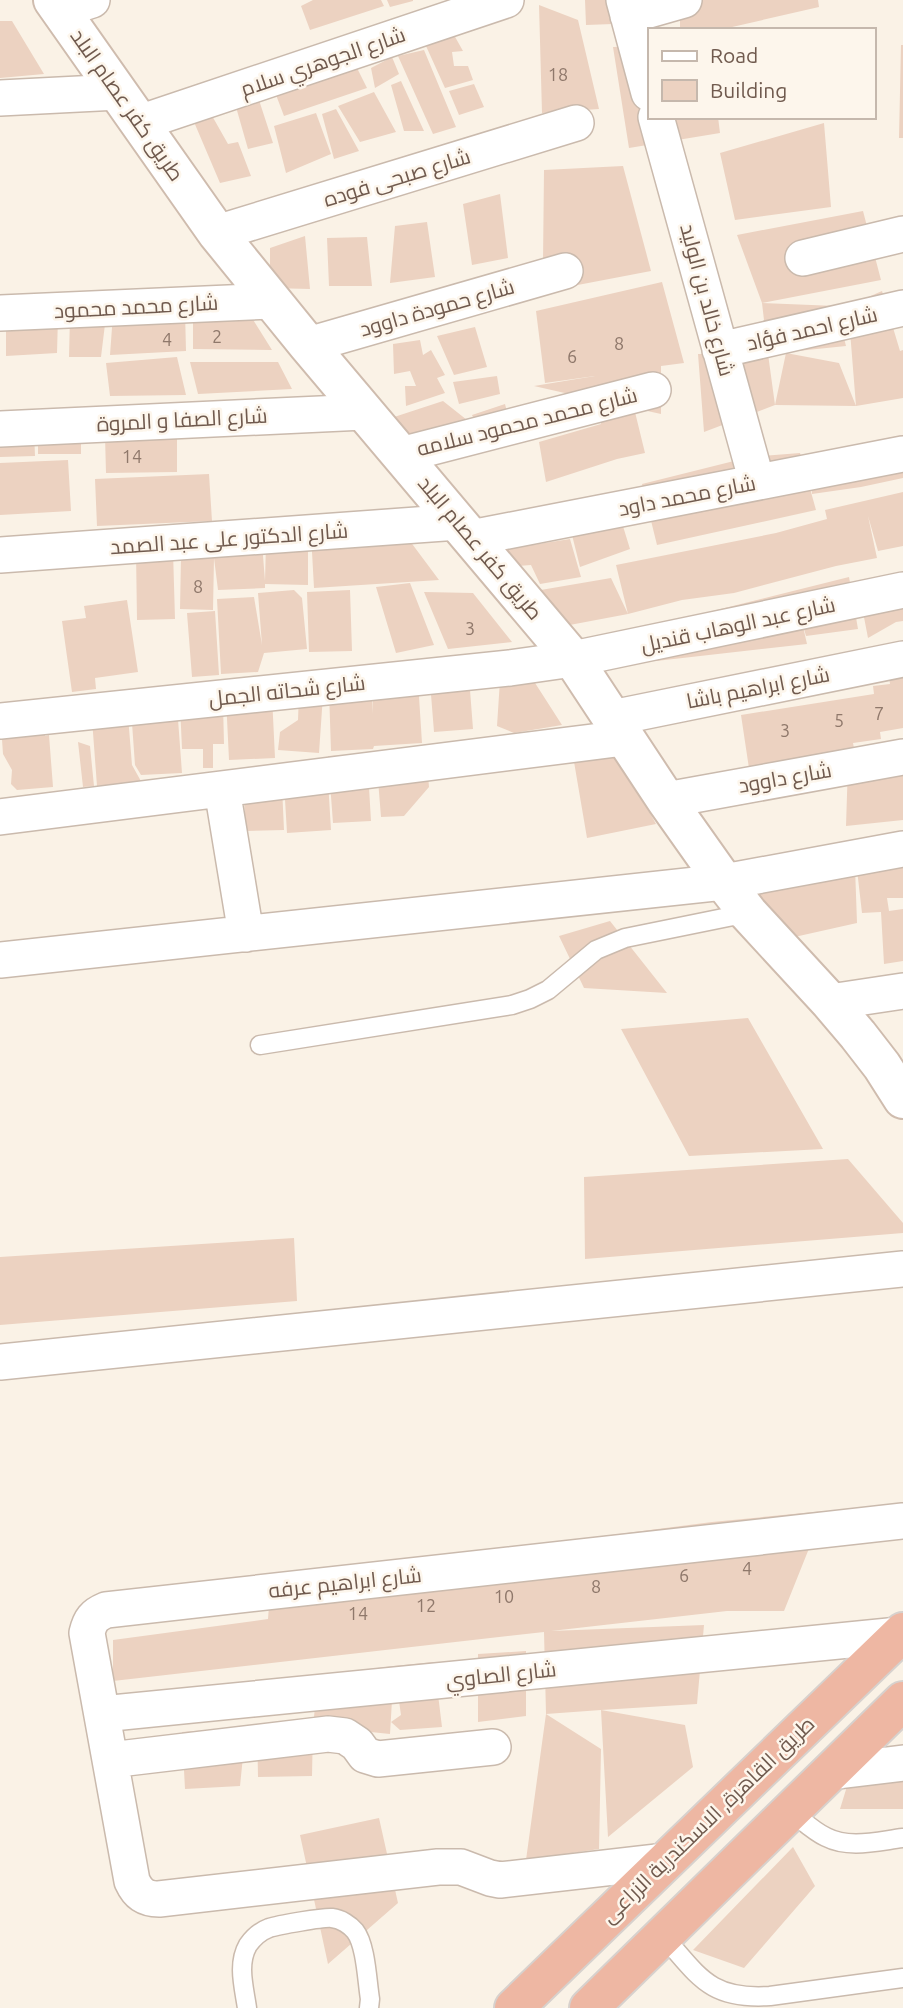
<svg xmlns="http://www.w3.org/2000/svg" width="903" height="2008" font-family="Ubuntu,Cairo,sans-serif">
<rect width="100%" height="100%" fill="#faf2e6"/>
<path fill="#ecd2c1" d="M313 0H381L384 6 310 30 301 6Z
M387 0H413V1L390 7Z
M585 0H664L667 22 586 25Z
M680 0H818L819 7 719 30H680Z
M539 5 578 20 599 109 542 113Z
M0 21H12L44 74 0 78Z
M454 35 463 51 452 52 454 66H468L473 80 445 88 426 46Z
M901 45H903V138H899Z
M649 46V117H718L720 133 629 148 613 47Z
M424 50 456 127 433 134 398 56Z
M392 57 399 74 375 88 371 68Z
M354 62 367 88 284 116 273 87Z
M401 81 424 131H404L391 85Z
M474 84 484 107 459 115 449 91Z
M374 92 396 132 360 142 338 106Z
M258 97 273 143 248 149 236 107Z
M336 109 359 151 334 159 322 114Z
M316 113 331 154 286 173 274 126Z
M211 114 228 144 238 142 251 176 220 183 194 122Z
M824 123 831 207 735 220 720 153Z
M623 166 651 271 562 288 543 263 544 170Z
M500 194 508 258 472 265 463 204Z
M863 211 881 280 762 303 836 306 846 346 768 354 775 405 786 353 839 363 856 406 848 306 882 291 900 351 903 350V398L856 406 775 405 704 432 698 354H768L762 303 737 235Z
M427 222 435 277 390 283 395 226Z
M305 236 310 289 270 288V248Z
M367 237 372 286H329L327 238Z
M662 282 684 363 661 366V414L634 408 645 453 617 459 546 482 539 442 601 424 599 404H613L534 386 595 376 545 383 536 311Z
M185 311 186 351 110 355 113 314Z
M70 316H106L101 357H69Z
M193 316 252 318 272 350 193 349Z
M58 317 57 353 6 356V318Z
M475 327 487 367 454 375 437 336Z
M420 340 423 355 431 350 445 375 437 378 445 393 406 406 405 386H416L410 371 394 374 393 344Z
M177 357 186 395 110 396 106 363Z
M190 362H278L292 389 198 394Z
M497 376 500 394 459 404 453 382Z
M443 401 467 420 464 430 412 448 385 420Z
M505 404 509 420 479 430 472 415Z
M177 425V472L106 473 105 436Z
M81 430V454H38V431Z
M34 431 35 456 0 457V432Z
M903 435V478L861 487 812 494 809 454Z
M800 453 816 510 657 545 642 484 750 457Z
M68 460 71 511 0 515V463Z
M209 474 212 521 97 526 95 479Z
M903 492V546L878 551 868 516 877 558 836 566 734 593 682 600 628 614 616 565 776 533 827 519 825 510Z
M618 510 630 549 580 567 568 519Z
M401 529 439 580 314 588 311 534Z
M526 536 532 545 570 539 581 577 540 584 531 565 505 567 495 545Z
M262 543 265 581 266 543 308 544V585L265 584V588L218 590 214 558 216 545Z
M173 551 175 619 137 620 136 552Z
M181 557 214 558 213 610 180 609Z
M903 574V621L896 622 868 638 858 586Z
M849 577 858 629 806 636 801 618 807 644 656 661 648 627Z
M611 578 628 614 559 627 529 592Z
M410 583 434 645 396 653 376 587Z
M294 590 302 598 307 649 264 653 258 672 221 674 217 599 254 597 262 645 258 593Z
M350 590 352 651 309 652 307 592Z
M424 592 473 593 512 642 448 649Z
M127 600 138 672 95 678 96 689 72 692 62 621 86 618 84 606Z
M215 611 219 675 192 677 187 613Z
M903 658V728L880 732 881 739 853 743 856 759 750 775 741 715 874 694 873 686 890 684 887 661Z
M528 672 562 725 514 733 497 726 500 680Z
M469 677 473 729 434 732 430 682Z
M418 681 422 743 374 746 373 749 331 751 329 691 371 689 373 714 372 685Z
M299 693 323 695 319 753 278 750 280 732 298 720Z
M272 696 275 758 229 760 226 698Z
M223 704 224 744H213V768H203V749H182L180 705Z
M177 706 182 773 141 775 135 765 131 709Z
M128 716 132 765 142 783 97 786 92 719Z
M44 720 45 736 49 735 53 787 17 790 11 784 12 770 3 754 1 725Z
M78 742 90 746 94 786 83 787Z
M613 747 656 824 587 838 572 750Z
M903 750V820L846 826 848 764Z
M426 751 429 787 404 816 381 817 376 755Z
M367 754 371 821 333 823 328 756Z
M327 764 331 830 287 833 283 766Z
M281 766 284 830 246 831 242 768Z
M903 856V898H887L889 911 903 909V961L884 964 881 912 862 913 856 861Z
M855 867 857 923 781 940 742 891Z
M610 921 667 993 584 988 559 936Z
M748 1018 823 1149 689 1156 621 1029Z
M848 1159 903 1223V1233L585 1259 584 1177Z
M294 1238 297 1301 0 1325V1257Z
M824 1511 784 1611H727L551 1631 704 1625 697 1704 601 1710 685 1725 693 1767 608 1837 601 1710 546 1714 544 1632 113 1681V1640L268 1619 271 1579 712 1522Z
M526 1651V1716L478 1722V1654Z
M434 1662 442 1727 400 1730 391 1722 401 1715 394 1666Z
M394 1666 390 1734 313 1726 312 1776 258 1777 257 1725 314 1717 318 1675Z
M546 1714 601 1749 599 1849 526 1860Z
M246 1727 240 1786 185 1789 182 1732Z
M861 1741 903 1774V1809H840Z
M379 1818 398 1903 328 1964 300 1835Z
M793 1847 815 1886 744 1968 693 1950Z"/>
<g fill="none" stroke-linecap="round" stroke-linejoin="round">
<g stroke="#cabaad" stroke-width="21">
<path id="lane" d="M260 1045 512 1005 530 999 548 990 596 950 625 938 748 913
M790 1811C801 1819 813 1831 826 1837 849 1849 878 1841 903 1838
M663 1936C699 1976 709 2000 770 1996L903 1978
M247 2008C244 1987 237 1964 248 1945 253 1938 261 1931 269 1928 278 1925 324 1917 332 1918 341 1919 350 1925 355 1931 366 1945 367 1981 370 1999L369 2008"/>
</g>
<g stroke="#cabaad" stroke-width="38">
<path id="street" d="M624 0 649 93
M61 10 92 0
M628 16 684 0
M0 98 118 92
M656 117 757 482
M139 123 506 0
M217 233 576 123
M803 258 903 234
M0 313 271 301
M308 345 565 271
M720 350 903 308
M0 429 364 412
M401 455 653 390
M471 538 903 454
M0 555 458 522
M612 718 903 659
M0 721 510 668 573 659 903 590
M222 789 246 934
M666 800 903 757
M0 817 624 738
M0 960 724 882 903 849
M830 1002 903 991
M0 1362 903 1269
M102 1714 899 1635
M110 1760 328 1734 345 1736 357 1744 365 1755 378 1759 493 1747
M830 1772 903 1763
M666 1861 500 1880 490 1878 461 1867H438L159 1899C145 1899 138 1894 132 1881L87 1633C90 1620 94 1615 106 1610L903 1521"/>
</g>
<g stroke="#cfbcae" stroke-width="42">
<path id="secondary" d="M53 0 217 233 308 345 573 659 666 800 724 882 748 913 830 1002 858 1035 882 1066 903 1099"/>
</g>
<g stroke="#d7d1cd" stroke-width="42">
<path id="highway" d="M514 2008 903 1632
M589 2008 903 1701"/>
</g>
<use href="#lane" stroke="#fff" stroke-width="18"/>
<use href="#street" stroke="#fff" stroke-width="35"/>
<use href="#secondary" stroke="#fff" stroke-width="38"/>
<use href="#highway" stroke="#eeb7a3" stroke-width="38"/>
</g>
<g text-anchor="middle" stroke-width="5" stroke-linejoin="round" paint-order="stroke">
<g font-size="18" fill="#8f786b">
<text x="558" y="81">18</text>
<text x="217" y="343">2</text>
<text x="167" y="346">4</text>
<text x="619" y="350">8</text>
<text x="572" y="363">6</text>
<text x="132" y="463">14</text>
<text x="198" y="593">8</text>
<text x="470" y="635">3</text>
<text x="879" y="720">7</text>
<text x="839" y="727">5</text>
<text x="785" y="737">3</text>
<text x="747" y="1575">4</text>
<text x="684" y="1582">6</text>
<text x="596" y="1593">8</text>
<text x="504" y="1603">10</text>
<text x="426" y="1612">12</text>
<text x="358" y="1620">14</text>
</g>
<g font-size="21" fill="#705a4e" stroke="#fdf6ec">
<text transform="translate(323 62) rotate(-19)" y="7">شارع الجوهري سلام</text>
<text transform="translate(127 105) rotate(55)" y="7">طريق كفر عصام البلد</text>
<text transform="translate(397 178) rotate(-17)" y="7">شارع صبحى فوده</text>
<text transform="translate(707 300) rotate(75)" y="7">شارع خالد بن الوليد</text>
<text transform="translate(136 307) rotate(-3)" y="7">شارع محمد محمود</text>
<text transform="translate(437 308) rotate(-16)" y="7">شارع حمودة داوود</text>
<text transform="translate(812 329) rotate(-13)" y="7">شارع احمد فؤاد</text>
<text transform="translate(182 420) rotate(-3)" y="7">شارع الصفا و المروة</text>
<text transform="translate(527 422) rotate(-14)" y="7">شارع محمد محمود سلامه</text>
<text transform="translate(687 496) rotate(-11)" y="7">شارع محمد داود</text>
<text transform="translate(229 539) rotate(-4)" y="7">شارع الدكتور على عبد الصمد</text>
<text transform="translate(480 548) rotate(50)" y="7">طريق كفر عصام البلد</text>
<text transform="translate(738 625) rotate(-12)" y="7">شارع عبد الوهاب قنديل</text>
<text transform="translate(758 688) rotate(-11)" y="7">شارع ابراهيم باشا</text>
<text transform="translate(287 691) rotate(-6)" y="7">شارع شحاته الجمل</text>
<text transform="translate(785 778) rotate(-10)" y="7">شارع داوود</text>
<text transform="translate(345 1583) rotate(-6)" y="7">شارع ابراهيم عرفه</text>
<text transform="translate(501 1675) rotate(-6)" y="7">شارع الصاوي</text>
<text transform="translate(708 1820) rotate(-44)" y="7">طريق القاهرة, الاسكندرية الزراعى</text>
</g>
</g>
<rect x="648" y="28" width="228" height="91" fill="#fdf6ec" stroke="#c5b8ad" stroke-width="2"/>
<rect x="662" y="51" width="35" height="10" fill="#ffffff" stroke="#c5b8ad" stroke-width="2"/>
<text x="710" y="63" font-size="21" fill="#705a4e">Road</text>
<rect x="662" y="80" width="35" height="21" fill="#ecd2c1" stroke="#c5b8ad" stroke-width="2"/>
<text x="710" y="98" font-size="21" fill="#705a4e">Building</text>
</svg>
